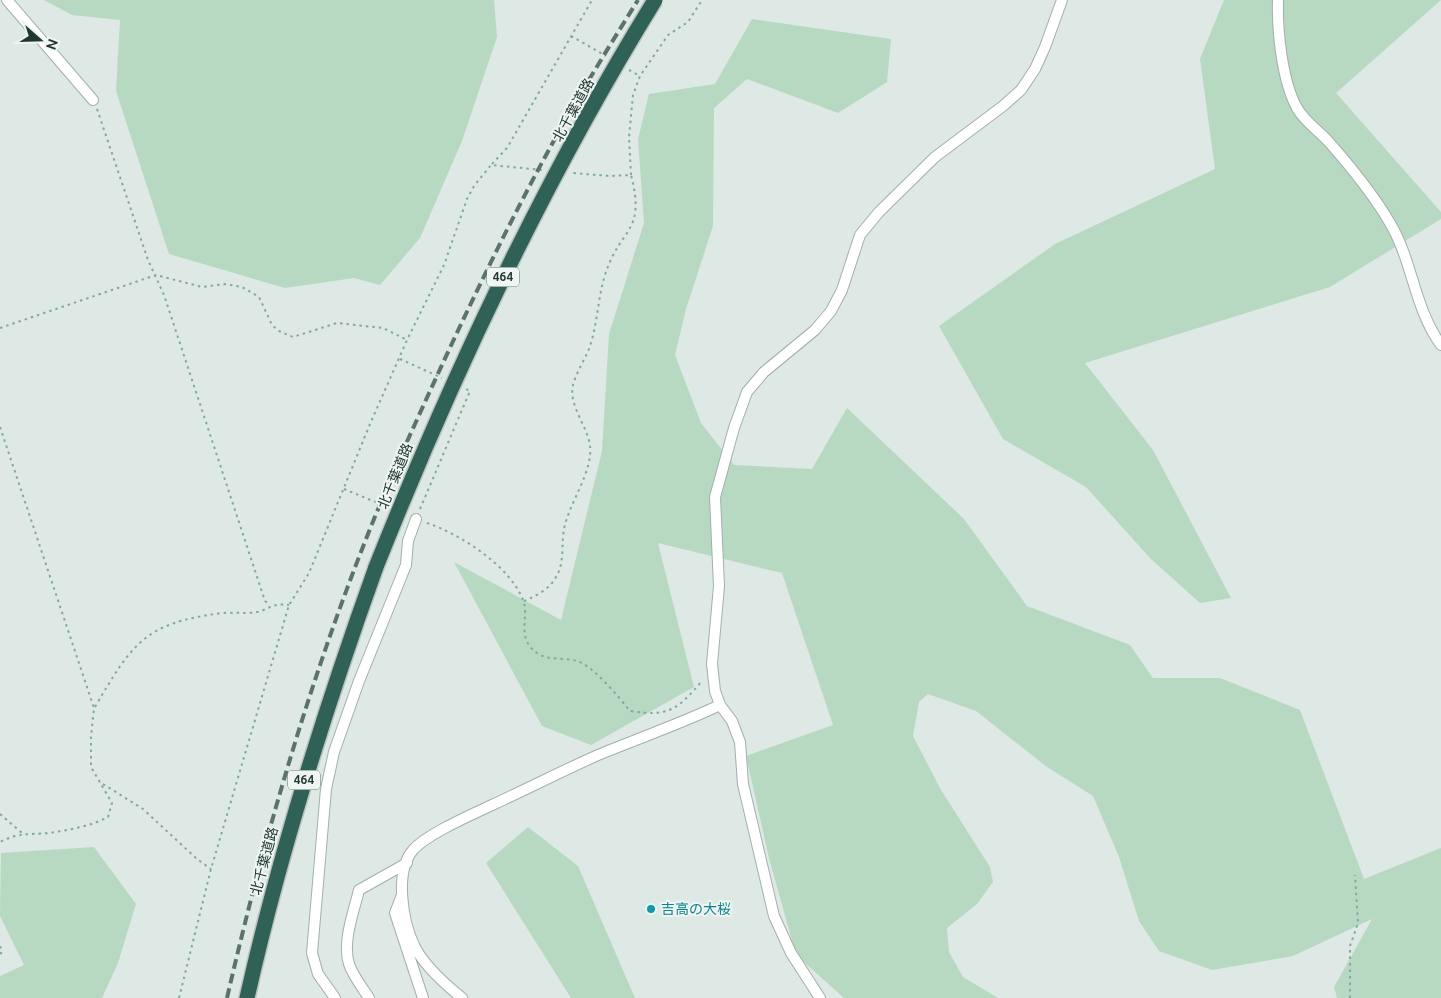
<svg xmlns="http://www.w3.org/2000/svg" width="1441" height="998" font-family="Ubuntu,'Noto Sans JP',sans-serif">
<rect width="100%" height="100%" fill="#dee8e4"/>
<path fill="#b8d9c1" d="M44 0H494L497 37 462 141 420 238 380 285 354 278 285 288 169 254 116 91 120 20 72 15Z
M1224 0H1441L1336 93 1441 212V219L1330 287 1085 363 1153 450 1231 598 1200 603 1151 559 1086 487 1003 439 939 326 1055 244 1215 169 1200 59Z
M752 19 891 39 887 82 838 113 747 79 714 108 713 226 686 309 675 355 701 423 734 465 812 469 847 408 964 519 1027 606 1130 645 1153 678H1220L1300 710 1364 879 1441 848V998H1337L1334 987 1372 919 1293 956 1212 970 1159 951 1139 921 1119 857 1093 796 1047 767 976 711 928 694 919 702 913 736 941 790 990 867 993 882 977 904 947 928 949 952 963 977 998 998H844L796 955 769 858 746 756 833 725 782 573 658 543 694 687 591 745 542 726 454 562 561 620 602 451 609 334 644 223 638 139 649 94 715 84Z
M528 827 578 866 635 998H571L486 863Z
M94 847 136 904 118 963 102 998H0V976L24 965 0 916 1 853Z"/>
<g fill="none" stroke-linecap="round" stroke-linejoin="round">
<g stroke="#a2afab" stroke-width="12">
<path id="street" d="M7 0 93 100
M1278 0C1277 30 1282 81 1297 108 1304 121 1319 131 1328 141 1351 167 1373 194 1390 223 1413 262 1414 308 1441 345
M402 895 395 913 423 998
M335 998 318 974 312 953 326 789 334 752 359 681 406 565 408 541 416 519
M369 998C362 987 353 976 349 964 342 942 354 911 359 890L407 863
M462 998C446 985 423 965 414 945 403 922 394 872 413 850 427 834 471 815 492 805 527 789 562 771 598 755 639 738 680 724 720 705
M820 998 791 953 774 916 743 784 740 742 732 721 720 705 715 691 712 664 719 586 715 497 734 428 747 392 764 372 815 330 831 311 842 290 860 235 879 212 935 157 1003 106 1021 90 1035 69 1045 47 1062 0"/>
</g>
<g stroke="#bcc3c1" stroke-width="18">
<path id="highway" d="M247 998C280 851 325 709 376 567"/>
</g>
<path stroke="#80aa9d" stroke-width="2" stroke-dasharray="2.5 4" stroke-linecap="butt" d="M571 36 606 56
M629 70 640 76
M97 109 148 260 164 295 265 601 270 605
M492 164 507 148 592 0
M631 175 629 137 633 95 640 76 668 35 688 22 702 0
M0 328 156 275 202 287 225 284 242 287 259 297 272 325 279 331 293 337 337 323 383 328 407 340
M400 359 442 378
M0 427 94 708 91 737V767L112 803 108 817C91 826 69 830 49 833 28 835 20 832 0 842
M344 489 385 506
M420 509 470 391 466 389
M427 523C460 534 510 566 523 600 530 617 515 637 537 653 549 662 569 656 582 663 598 672 618 696 630 711 669 717 677 710 702 681
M524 601C536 596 550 589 556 577 565 562 561 545 564 529 569 503 593 472 590 446 588 427 568 405 573 385 577 370 587 357 591 343 598 320 598 295 606 272 621 227 646 233 631 175L610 176 572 173
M95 707C133 642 145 623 222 613 234 612 246 614 257 612 271 609 269 603 289 605
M103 784 143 809 197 859 211 869
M0 814 22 833
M0 946 2 951 0 955
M179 998 211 869 289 605 309 573 370 424 407 340 444 265 467 199 474 186 491 165 542 170
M1350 998V946L1358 923 1355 875"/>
<use href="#street" stroke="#fff" stroke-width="10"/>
<use href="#highway" stroke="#2f6157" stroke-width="15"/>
<path stroke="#5b736c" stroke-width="4" stroke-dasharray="10 5" stroke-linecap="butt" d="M227 998C272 803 331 607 415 424 463 318 513 212 570 112 592 74 615 37 638 0"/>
<g stroke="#bcc3c1" stroke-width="18" stroke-linecap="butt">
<path id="highway-bridge" d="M376 567C454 371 544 180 655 0"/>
</g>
<use href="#highway-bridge" stroke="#2f6157" stroke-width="15"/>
</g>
<circle fill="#0f9aa8" stroke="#eef5f2" stroke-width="2" cx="651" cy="909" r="5"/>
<g text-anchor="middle" stroke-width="4" stroke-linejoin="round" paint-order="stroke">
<g fill="#eef5f2" stroke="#5e706b" stroke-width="1">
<rect x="487" y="267.5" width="32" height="19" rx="4"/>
<rect x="288" y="770.5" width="32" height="19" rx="4"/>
</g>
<g font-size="12" font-weight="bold" fill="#213731">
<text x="503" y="281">464</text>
<text x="304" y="784">464</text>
</g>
<g font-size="14" fill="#213731" stroke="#eef5f2">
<text transform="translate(573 110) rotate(-61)" y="5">北千葉道路</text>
<text transform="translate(395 476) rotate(-68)" y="5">北千葉道路</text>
<text transform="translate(264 861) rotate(-75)" y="5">北千葉道路</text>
</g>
<g font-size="14" fill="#0d838f" stroke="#eef5f2" text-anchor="start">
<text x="661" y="914">吉高の大桜</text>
</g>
</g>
<g transform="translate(40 40) rotate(110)" stroke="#eef5f2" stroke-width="4" paint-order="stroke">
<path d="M0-4L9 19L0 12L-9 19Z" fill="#213731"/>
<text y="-8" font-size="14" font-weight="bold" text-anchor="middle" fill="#213731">N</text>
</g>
</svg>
